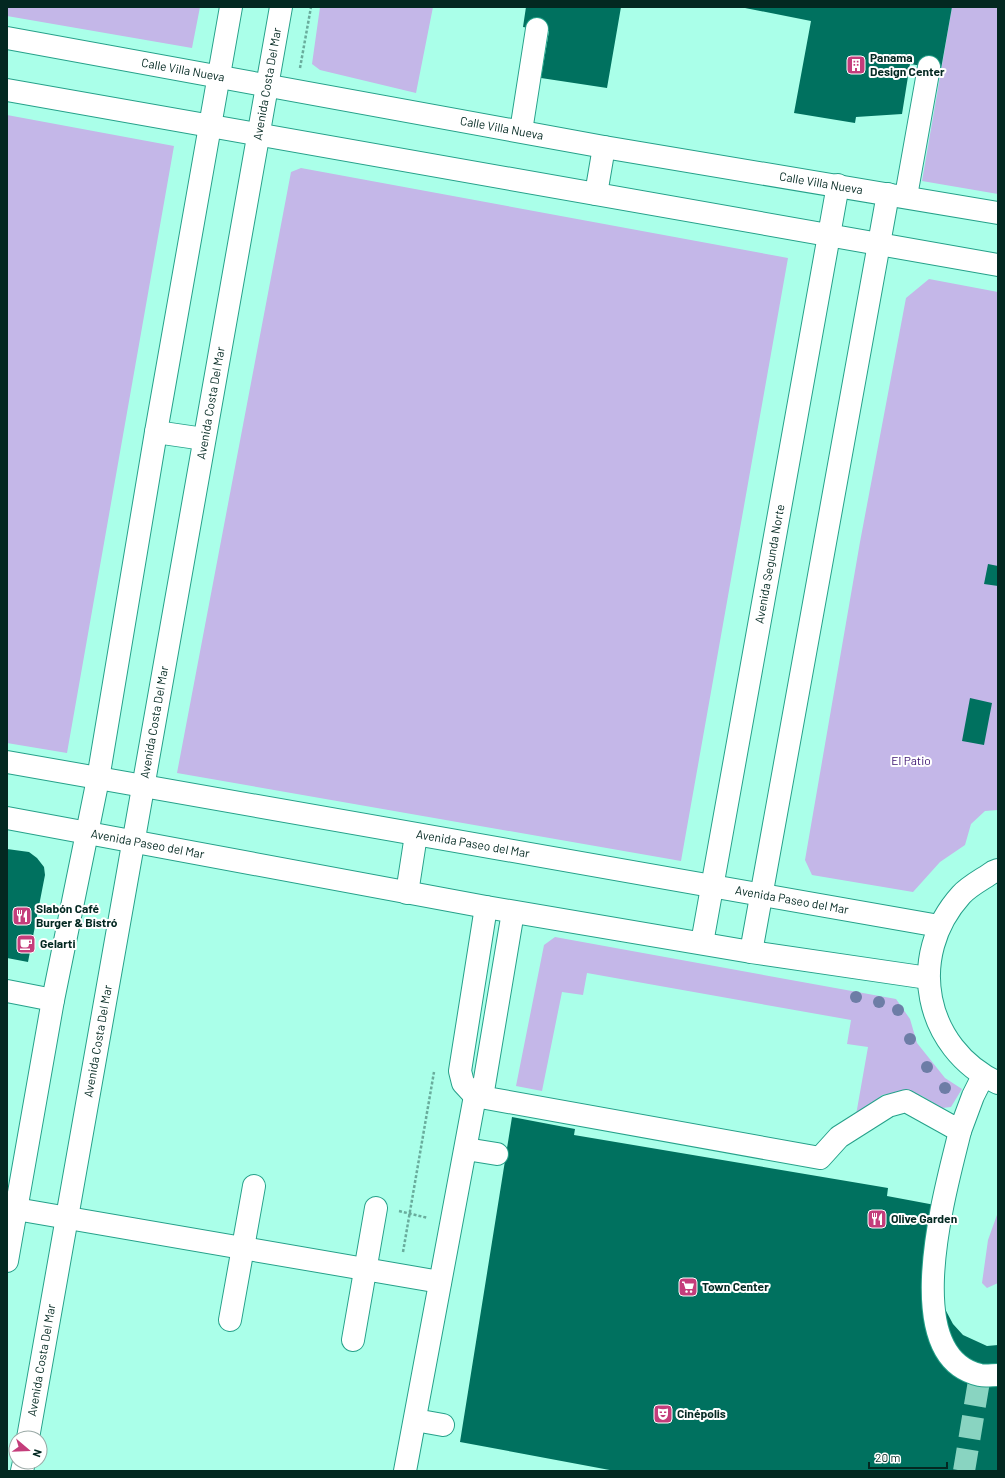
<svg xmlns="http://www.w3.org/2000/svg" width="1005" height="1478" font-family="Barlow,sans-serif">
<rect width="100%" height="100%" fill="#aaffe9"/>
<path fill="#c4b7e8" d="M7 7H200L192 48 7 16Z
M320 7H433L416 93 320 70 312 64Z
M952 7H998V194L922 181Z
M7 115 174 146 67 753 7 743Z
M301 168 788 258 681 861 177 773 291 172Z
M929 279 998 292V810L985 811 971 824 965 845 940 862 913 892 812 875 805 860 860 542 906 298Z
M555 937 896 999 910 1019 917 1043 945 1078 962 1089 951 1107 942 1108 922 1096 905 1091 882 1095 866 1110 856 1115 868 1047 847 1044 851 1020 587 973 583 995 562 992 542 1091 516 1086 544 945Z
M998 1212V1283L987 1288 982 1283 988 1240Z"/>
<path fill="#00715f" d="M526 7H621L607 88 541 78 549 31 523 27Z
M740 7H952L941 69 910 64 902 114 856 117 855 123 794 113 811 21Z
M988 564 998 566V586L984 584Z
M970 698 992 703 984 745 962 741Z
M7 849 29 852 37 858 44 867 45 875 28 962 7 958Z
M512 1117 575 1129 574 1135 888 1188 887 1196 935 1205 945 1309 953 1324 963 1335 987 1346 998 1345V1471H615L460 1442Z"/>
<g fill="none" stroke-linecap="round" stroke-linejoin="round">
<path stroke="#89d4c1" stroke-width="22" stroke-dasharray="22 11" stroke-linecap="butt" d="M964 1471 980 1375"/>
<g stroke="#26a18a" stroke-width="24">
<g id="minor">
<path id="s1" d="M7 38 604 147 998 213"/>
<path d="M7 90 998 265"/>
<path d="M521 131 537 29"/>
<path d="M596 194 604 147"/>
<path d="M906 196 929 67"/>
<path d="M156 432 204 439"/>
<path id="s2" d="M7 762 939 926"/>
<path id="s3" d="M7 818 486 907 751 952 928 978"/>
<path d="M998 870 993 872C983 879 969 886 961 895 906 956 924 1048 998 1083"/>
<path d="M407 893 416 835"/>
<path d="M486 907 460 1071 463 1083 475 1096 820 1158 839 1137 888 1106 906 1101 960 1131 973 1096 983 1076"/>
<path id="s4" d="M702 943 838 185"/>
<path d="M751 952 888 194"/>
<path d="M7 991 53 1000"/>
<path d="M482 1097 513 912"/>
<path d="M960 1131C947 1186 896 1356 980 1375 985 1376 992 1375 998 1375"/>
<path d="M466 1149 497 1154"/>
<path d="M16 1209 440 1282"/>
<path d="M7 1261 53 1000 98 779 156 432 231 7"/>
<path d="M230 1320 254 1186"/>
<path d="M353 1340 376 1208"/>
<path d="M415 1420 443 1425"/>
<path id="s5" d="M28 1438 281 7"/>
<path d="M22 1471 24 1462"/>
<path d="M405 1471 475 1096"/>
</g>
</g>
<path stroke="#69ac9c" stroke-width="2.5" stroke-dasharray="3 2" stroke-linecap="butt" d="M300 68 311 7
M399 1211 428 1218
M403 1252 434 1072"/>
<use href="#minor" stroke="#fff" stroke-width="22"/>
</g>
<g fill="#6d7da6">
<circle cx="856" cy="997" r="6"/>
<circle cx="879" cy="1002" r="6"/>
<circle cx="898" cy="1010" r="6"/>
<circle cx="910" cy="1039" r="6"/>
<circle cx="927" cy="1067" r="6"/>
<circle cx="945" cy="1088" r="6"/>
</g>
<defs>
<g id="building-square" transform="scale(1)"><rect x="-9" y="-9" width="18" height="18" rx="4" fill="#c43d7b" stroke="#fff"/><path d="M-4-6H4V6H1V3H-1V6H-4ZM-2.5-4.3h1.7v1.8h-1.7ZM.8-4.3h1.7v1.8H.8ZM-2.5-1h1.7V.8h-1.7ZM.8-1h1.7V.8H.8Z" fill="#fff"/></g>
<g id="restaurant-square" transform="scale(1)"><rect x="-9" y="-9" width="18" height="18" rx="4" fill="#c43d7b" stroke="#fff"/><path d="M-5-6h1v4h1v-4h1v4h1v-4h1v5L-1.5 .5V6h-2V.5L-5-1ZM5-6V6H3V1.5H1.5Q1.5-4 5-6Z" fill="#fff"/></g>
<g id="cafe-square" transform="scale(1)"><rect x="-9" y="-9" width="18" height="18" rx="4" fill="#c43d7b" stroke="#fff"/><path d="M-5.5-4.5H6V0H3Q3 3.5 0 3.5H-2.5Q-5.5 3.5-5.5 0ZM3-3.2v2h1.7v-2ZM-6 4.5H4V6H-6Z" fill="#fff"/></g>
<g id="supermarket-square" transform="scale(1)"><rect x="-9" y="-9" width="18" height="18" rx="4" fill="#c43d7b" stroke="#fff"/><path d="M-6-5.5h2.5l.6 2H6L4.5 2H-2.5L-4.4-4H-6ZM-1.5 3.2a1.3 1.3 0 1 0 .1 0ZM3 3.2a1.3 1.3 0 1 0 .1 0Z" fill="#fff"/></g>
<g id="theatre-square" transform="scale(1)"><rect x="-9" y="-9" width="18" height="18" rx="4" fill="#c43d7b" stroke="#fff"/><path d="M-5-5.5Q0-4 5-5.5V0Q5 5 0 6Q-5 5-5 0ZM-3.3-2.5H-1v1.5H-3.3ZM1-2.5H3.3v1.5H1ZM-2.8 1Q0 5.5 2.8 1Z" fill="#fff"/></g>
</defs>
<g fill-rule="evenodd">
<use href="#building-square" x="856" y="65"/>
<use href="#restaurant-square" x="22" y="916"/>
<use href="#cafe-square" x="26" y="944"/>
<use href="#restaurant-square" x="877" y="1219"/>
<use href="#supermarket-square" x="688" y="1287"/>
<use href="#theatre-square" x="663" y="1414"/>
</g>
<g text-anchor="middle" stroke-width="4" stroke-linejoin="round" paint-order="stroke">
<g font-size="12" font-weight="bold" fill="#032821" stroke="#fff" text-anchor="start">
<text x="870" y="62">Panama<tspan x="870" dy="14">Design Center</tspan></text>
<text x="36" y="913">Slabón Café<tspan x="36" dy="14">Burger &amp; Bistró</tspan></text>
<text x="40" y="948">Gelarti</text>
<text x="891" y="1223">Olive Garden</text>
<text x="702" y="1291">Town Center</text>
<text x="677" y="1418">Cinépolis</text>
</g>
<g font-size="12" fill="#032821" stroke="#fff">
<text dy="4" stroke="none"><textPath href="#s1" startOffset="179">Calle Villa Nueva</textPath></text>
<text dy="4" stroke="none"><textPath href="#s5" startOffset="1375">Avenida Costa Del Mar</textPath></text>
<text dy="4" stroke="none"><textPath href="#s1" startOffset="503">Calle Villa Nueva</textPath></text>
<text dy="4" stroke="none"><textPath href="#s1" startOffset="827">Calle Villa Nueva</textPath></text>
<text dy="4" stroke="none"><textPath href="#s5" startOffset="1051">Avenida Costa Del Mar</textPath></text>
<text dy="4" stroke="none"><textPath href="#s4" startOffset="385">Avenida Segunda Norte</textPath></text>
<text dy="4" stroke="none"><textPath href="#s5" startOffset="727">Avenida Costa Del Mar</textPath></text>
<text dy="4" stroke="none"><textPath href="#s3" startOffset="143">Avenida Paseo del Mar</textPath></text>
<text dy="4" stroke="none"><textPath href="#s2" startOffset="473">Avenida Paseo del Mar</textPath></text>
<text dy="4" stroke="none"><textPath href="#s2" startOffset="797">Avenida Paseo del Mar</textPath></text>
<text dy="4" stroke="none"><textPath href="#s5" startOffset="403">Avenida Costa Del Mar</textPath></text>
<text dy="4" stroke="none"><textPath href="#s5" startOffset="79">Avenida Costa Del Mar</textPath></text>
</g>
<g font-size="12" fill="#3b1370" stroke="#fff">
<text x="911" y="765">El Patio</text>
</g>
</g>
<rect width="1005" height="1478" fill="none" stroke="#032821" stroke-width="16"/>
<g transform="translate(28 1450) rotate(109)"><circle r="19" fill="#ffffff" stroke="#9aa9a6"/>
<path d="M0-3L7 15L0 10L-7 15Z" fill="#c43d7b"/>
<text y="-6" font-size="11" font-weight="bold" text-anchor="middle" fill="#032821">N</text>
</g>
<path d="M869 1462v6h78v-6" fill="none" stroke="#032821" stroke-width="2"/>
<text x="875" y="1462" font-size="12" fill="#032821" stroke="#ffffff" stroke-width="3" paint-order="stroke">20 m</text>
</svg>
